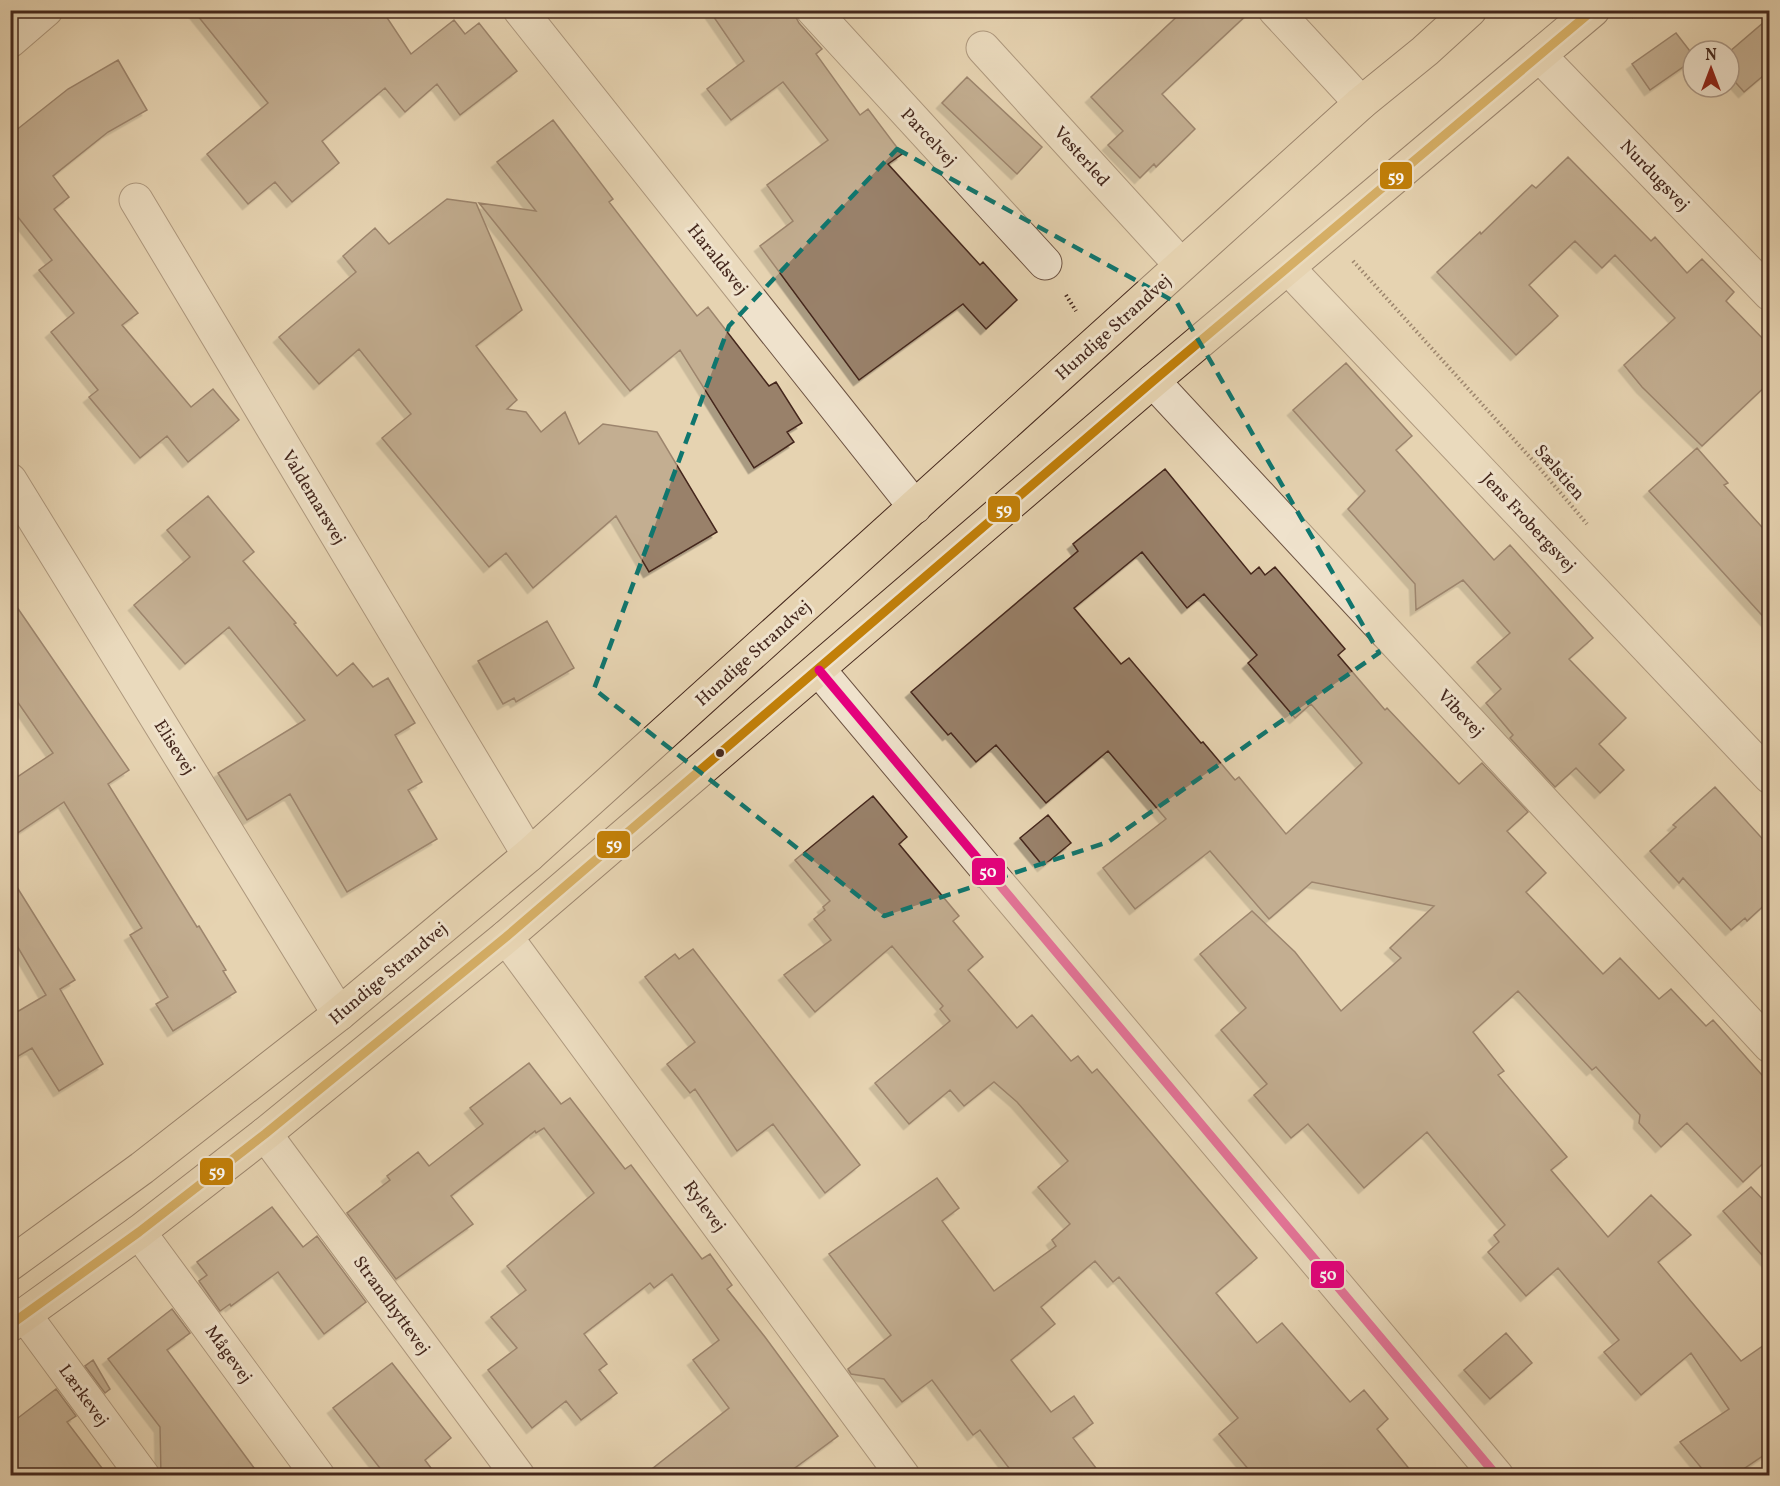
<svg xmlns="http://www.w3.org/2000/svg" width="1780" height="1486" font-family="Vollkorn,serif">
<defs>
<filter id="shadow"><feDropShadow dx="-5.5" dy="5.5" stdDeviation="0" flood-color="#0004"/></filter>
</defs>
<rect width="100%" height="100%" fill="#e6d3b1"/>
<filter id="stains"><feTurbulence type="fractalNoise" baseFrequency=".00333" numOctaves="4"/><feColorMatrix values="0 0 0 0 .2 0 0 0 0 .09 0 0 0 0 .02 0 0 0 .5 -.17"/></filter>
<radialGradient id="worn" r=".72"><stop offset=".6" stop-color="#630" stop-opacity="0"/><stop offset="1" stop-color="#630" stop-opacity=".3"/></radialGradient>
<path fill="#99816a" stroke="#45281d" stroke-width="1.5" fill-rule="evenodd" filter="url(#shadow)" d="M193 10H382L411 54 454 20 465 34 479 23 517 71 460 115 437 84 405 112 385 88 322 141 339 163 292 202 275 182 248 204 207 154 268 103Z
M709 10H792L799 23 822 49 816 54 860 115 868 109 902 154 888 164 980 265 983 262 1017 300 986 329 963 304 859 380 760 246 793 221 767 185 828 140 783 82 731 120 707 89 744 61Z
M1184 10H1252L1162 94 1195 129 1156 167 1154 164 1140 178 1108 145 1123 131 1091 97Z
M1770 17V70L1744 92 1729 75V52Z
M1676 33 1693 55V60L1650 90 1632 64Z
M118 60 147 110 108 132 53 176 69 197 54 209 138 313 122 325 191 407 213 389 239 420 188 462 167 436 140 458 89 397 98 390 51 332 74 313 39 270 52 260 10 207V135L68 89Z
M967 77 1042 147 1017 174 942 103Z
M553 120 613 199 609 202 697 316 708 307 769 386 776 382 802 423 787 432 794 442 754 468 680 350 630 391 479 203 536 211 497 162Z
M1568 157 1651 241 1655 237 1687 273 1702 259 1734 292 1726 301 1770 346V382L1702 446 1642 387 1624 365 1675 318 1615 255 1602 268 1575 241 1529 285 1558 316 1516 355 1437 272 1480 232 1481 234 1532 185 1536 188Z
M447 199 476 203 522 310 476 346 517 400 507 409 526 412 541 432 565 412 579 444 603 424 657 432 717 532 649 572 616 516 533 588 506 553 489 567 382 438 411 414 359 349 319 384 279 337 356 272 343 256 375 228 389 244Z
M1346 363 1412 436 1396 450 1494 560 1510 545 1593 638 1569 659 1626 718 1599 744 1624 770 1600 793 1576 768 1555 787 1510 738 1513 735 1486 703 1501 689 1477 662 1510 633 1463 580 1416 610 1415 584 1348 509 1365 491 1293 410Z
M1697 448 1728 483 1724 485 1770 536V624L1649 491Z
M1165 469 1251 574 1259 567 1265 575 1275 567 1345 649 1338 655 1385 710 1387 708 1459 784 1482 763 1528 812 1507 831 1546 873 1526 892 1603 974 1620 958 1659 999 1671 989 1706 1026 1713 1020 1770 1084V1157L1743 1182 1687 1123 1661 1147 1639 1123 1640 1115 1596 1067 1592 1070 1518 991 1473 1032 1504 1071 1498 1075 1567 1157 1551 1170 1608 1237 1651 1195 1691 1235 1658 1262 1741 1361 1770 1341V1451L1733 1476H1708L1680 1442 1729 1409 1691 1353 1641 1395 1604 1352 1619 1340 1558 1268 1526 1296 1488 1252 1499 1242 1494 1235 1505 1225 1427 1132 1364 1188 1308 1124 1291 1138 1254 1095 1267 1084 1221 1030 1246 1008 1200 954 1252 911 1295 952 1341 1011 1401 958 1390 948 1434 906 1312 882 1269 919 1210 851 1135 909 1103 868 1166 819 1108 751 1046 803 996 745 976 762 951 733 948 735 911 692 1078 551 1073 544ZM1142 552 1187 608 1204 594 1257 655 1248 663 1295 718 1311 704 1362 763 1286 834 1239 777 1235 780 1203 742 1201 743 1129 658 1121 664 1074 608Z
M208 496 254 552 243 561 296 623 294 624 337 676 353 663 373 687 388 678 415 723 395 735 422 782 408 790 437 839 347 892 290 794 247 820 218 773 305 720 229 627 185 664 134 605 190 557 167 530Z
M10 597 129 770 108 784 197 927 199 926 226 970 223 971 236 992 173 1031 156 1004 168 997 130 935 142 928 64 802 10 838V782L53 753 10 691Z
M547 621 574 668 516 702 514 698 503 704 478 661Z
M1715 787 1770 847V900L1747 921 1745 918 1731 930 1683 878 1679 883 1650 851 1676 827 1673 825Z
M873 796 907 837 899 844 959 916 953 921 983 957 968 970 1017 1028 1032 1015 1071 1061 1078 1056 1092 1073 1097 1069 1257 1258 1216 1293 1257 1343 1282 1323 1350 1402 1364 1390 1388 1419 1377 1429 1415 1476H1254L1219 1434 1238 1418 1119 1277 1113 1282 1095 1261 1041 1307 1055 1324 1011 1360 1051 1412 1074 1396 1093 1423 1073 1438 1102 1476H1015L980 1430 973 1435 932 1380 902 1402 884 1379 851 1374 848 1369 891 1335 829 1254 937 1178 959 1208 942 1221 994 1291 1056 1246 1052 1240 1070 1224 1038 1187 1068 1161 1017 1102 994 1082 964 1106 950 1090 909 1124 875 1083 950 1021 940 1009 943 1006 892 946 815 1012 784 975 831 940 814 919 825 910 823 907 830 901 795 860Z
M1048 815 1071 843 1043 866 1020 838Z
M10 876 75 980 60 989 103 1064 59 1091 32 1048 10 1061V1016L46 995 10 934Z
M693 949 860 1165 825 1193 773 1124 737 1151 695 1089 690 1093 667 1064 695 1042 645 977 675 954 679 959Z
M529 1063 561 1104 570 1098 625 1169 631 1165 702 1259 710 1254 732 1285 727 1289 765 1337 838 1436 784 1476H643L729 1408 693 1360 719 1340 672 1274 654 1288 650 1283 584 1334 607 1364 599 1370 617 1393 581 1420 566 1401 532 1428 488 1370 517 1348 491 1317 526 1290 507 1266 594 1193 544 1128 536 1133 535 1131 451 1196 473 1224 396 1279 347 1213 390 1180 387 1176 418 1152 429 1166 483 1124 470 1108Z
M1751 1187 1770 1207V1264L1723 1211Z
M272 1207 303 1247 317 1236 366 1302 324 1334 278 1272 231 1306 230 1304 220 1311 199 1281 207 1275 197 1262Z
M172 1309 190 1333 167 1350 260 1476H161L160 1427 108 1359Z
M1506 1333 1532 1363 1490 1399 1464 1370Z
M93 1360 110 1389 105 1393 85 1366Z
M392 1363 451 1438 425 1460 437 1476H386L333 1408Z
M56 1389 76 1416 67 1422 108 1476H24L10 1459V1424Z"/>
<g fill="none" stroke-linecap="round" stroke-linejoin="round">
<g stroke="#6d5342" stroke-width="35">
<path id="minor" d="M520 10 915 507
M813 10 1045 263
M1275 10 1361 103
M10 41 46 10
M983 48 1181 265
M1540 56 1770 294
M136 200 529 855
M1288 268 1770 777
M1153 381 1770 1046
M10 480 339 1014
M819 670 1497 1476
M506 937 903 1476
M265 1134 518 1476
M139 1232 318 1476
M24 1314 143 1476"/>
</g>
<g stroke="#45281d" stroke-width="35">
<path id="major" d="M10 1264 142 1168 339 1014 529 855 1361 103 1425 51 1470 10
M10 1325 139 1232 265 1134 506 937 1153 381 1593 10"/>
</g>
<path stroke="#45281d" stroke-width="4" stroke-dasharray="1.5 3" stroke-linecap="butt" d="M1631 17 1640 10
M1353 261 1536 464 1587 524
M1066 295 1076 311"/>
<use href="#minor" stroke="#efe2cc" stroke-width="33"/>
<use href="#major" stroke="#e6d3b1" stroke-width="33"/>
<g stroke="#efe2cc" stroke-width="14">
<path id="bus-1" d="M10 1325 139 1232 265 1134 506 937 1153 381 1593 10"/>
</g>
<g stroke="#efe2cc" stroke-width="14">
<path id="bus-2" d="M819 670 1497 1476"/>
</g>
<use href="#bus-1" stroke="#c28009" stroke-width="9"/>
<use href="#bus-2" stroke="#e5007d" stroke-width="9"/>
</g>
<path d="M0 0H1780V1486H0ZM897 149 1177 303 1379 653 1108 842 884 916 594 689 729 326Z" fill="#e6d3b1" fill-opacity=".55" fill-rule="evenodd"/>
<path fill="none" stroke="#0f766e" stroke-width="4.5" stroke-dasharray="12 8" stroke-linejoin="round" d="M897 149 1177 303 1379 653 1108 842 884 916 594 689 729 326Z"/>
<circle fill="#45281d" stroke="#efe2cc" stroke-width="2" cx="720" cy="753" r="5"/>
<g text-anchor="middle" stroke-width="6" stroke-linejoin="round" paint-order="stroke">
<g font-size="18" fill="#45281d" stroke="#efe2cc">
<text transform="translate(929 137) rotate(47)" y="6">Parcelvej</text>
<text transform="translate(1082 156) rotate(48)" y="6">Vesterled</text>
<text transform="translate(1655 175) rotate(46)" y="6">Nurdugsvej</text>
<text transform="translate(718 259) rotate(51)" y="6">Haraldsvej</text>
<text transform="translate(1113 327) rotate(-42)" y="6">Hundige Strandvej</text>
<text transform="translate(1560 472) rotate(49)" y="6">Sælstien</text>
<text transform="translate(314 497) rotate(59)" y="6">Valdemarsvej</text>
<text transform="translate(1529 522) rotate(47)" y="6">Jens Frobergsvej</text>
<text transform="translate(753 653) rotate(-42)" y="6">Hundige Strandvej</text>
<text transform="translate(1461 713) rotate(47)" y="6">Vibevej</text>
<text transform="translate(175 747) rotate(58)" y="6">Elisevej</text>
<text transform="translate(388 973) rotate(-40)" y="6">Hundige Strandvej</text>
<text transform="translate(705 1206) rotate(54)" y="6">Rylevej</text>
<text transform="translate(392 1305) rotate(54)" y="6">Strandhyttevej</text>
<text transform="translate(229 1354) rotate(54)" y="6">Mågevej</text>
<text transform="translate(84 1395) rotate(54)" y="6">Lærkevej</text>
</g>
</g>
<g stroke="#efe2cc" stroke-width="2">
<rect x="1379" y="161" width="34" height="29" rx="6" fill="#c28009"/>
<rect x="987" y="495" width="34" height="28" rx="6" fill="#c28009"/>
<rect x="596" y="830" width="35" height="29" rx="6" fill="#c28009"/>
<rect x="971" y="857" width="35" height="29" rx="6" fill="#e5007d"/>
<rect x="199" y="1157" width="35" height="29" rx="6" fill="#c28009"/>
<rect x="1310" y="1260" width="35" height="29" rx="6" fill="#e5007d"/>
</g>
<g font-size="16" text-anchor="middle" font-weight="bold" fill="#fff">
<text x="1396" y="182">59</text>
<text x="1004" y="515">59</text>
<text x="614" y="850">59</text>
<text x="988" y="877">50</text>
<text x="217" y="1177">59</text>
<text x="1328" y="1280">50</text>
</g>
<rect width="1780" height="1486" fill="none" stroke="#e6d3b1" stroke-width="36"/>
<rect x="12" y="12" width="1756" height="1462" fill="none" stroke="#45281d" stroke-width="3"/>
<rect x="18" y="18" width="1744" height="1450" fill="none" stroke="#45281d" stroke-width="1.5"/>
<g transform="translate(1711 69)"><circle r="28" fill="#efe2cc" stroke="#ab9886" stroke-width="1.5"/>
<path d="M0-4.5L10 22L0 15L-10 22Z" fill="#8f2418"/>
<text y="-9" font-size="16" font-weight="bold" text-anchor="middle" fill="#45281d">N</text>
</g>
<rect width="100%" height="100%" filter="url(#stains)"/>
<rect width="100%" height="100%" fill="url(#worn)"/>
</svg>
